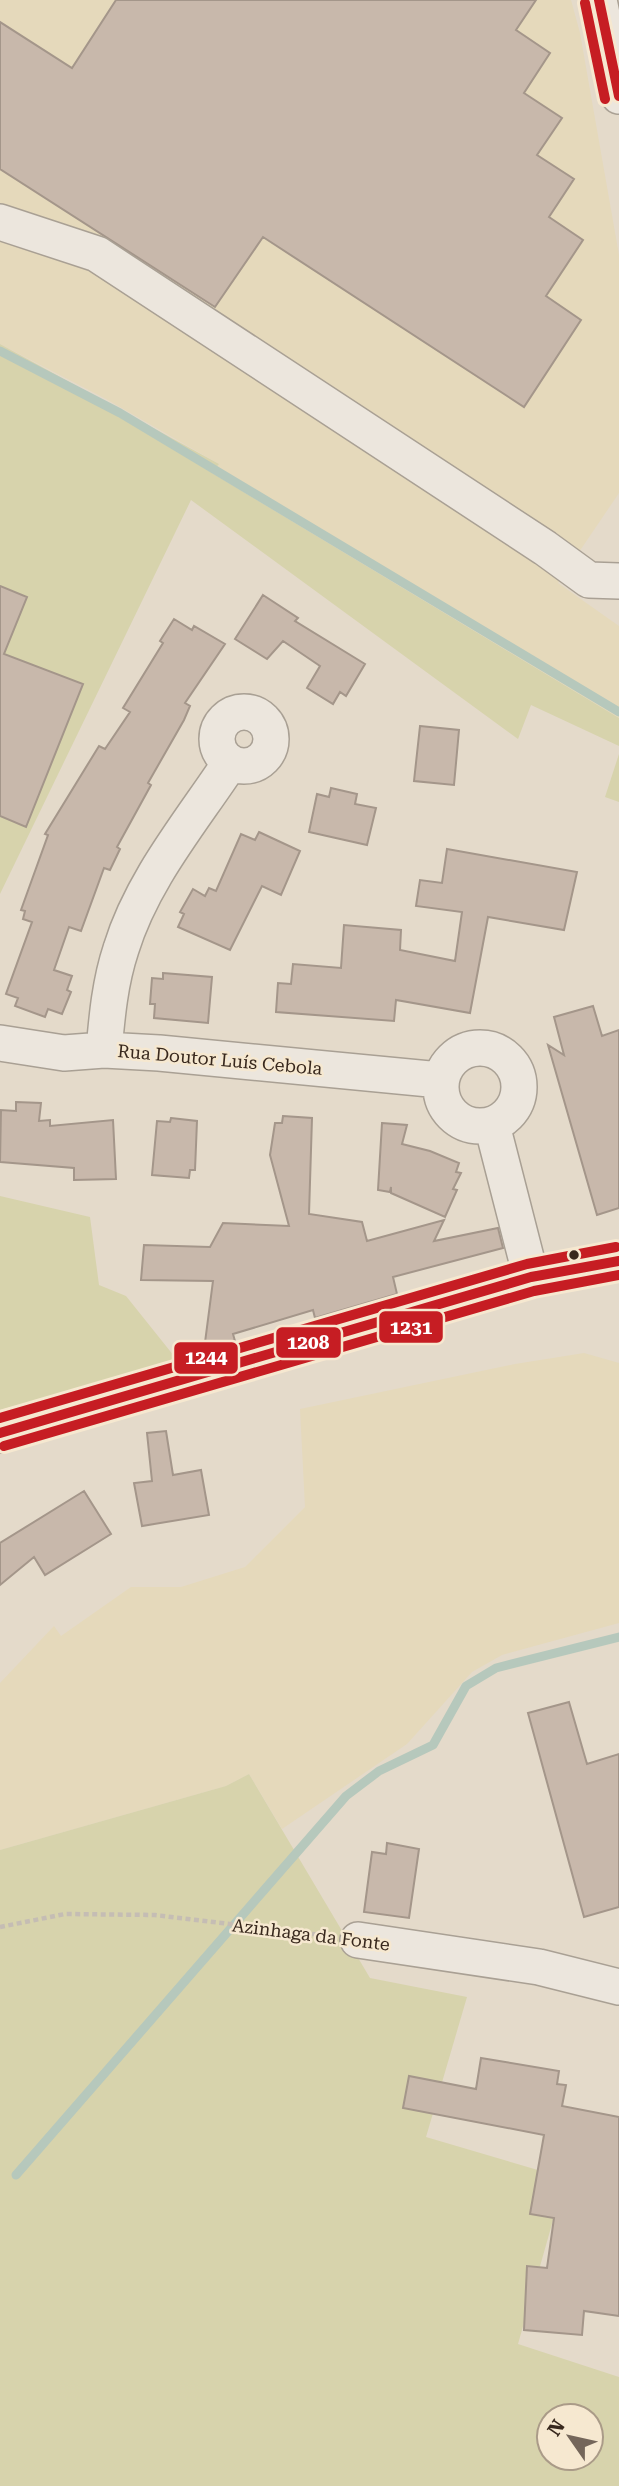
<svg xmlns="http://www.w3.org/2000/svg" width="619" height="2486" font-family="'Roboto Serif',serif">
<rect width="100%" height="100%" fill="#e4daca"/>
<path fill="#e5d9bb" d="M0 0H571L580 33 619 255V493L558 583 619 626V718L212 472 219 464 106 399 0 344Z
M584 1353 619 1363V1623L502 1655 472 1672 407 1744 282 1829 249 1774 226 1786 0 1850V1683L54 1626 61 1636 131 1587H181L245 1567 305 1507 300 1409 515 1364Z"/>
<path fill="#d7d3ac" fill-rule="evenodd" d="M0 344 219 464 212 473 619 718V746L531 705 518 739 191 500 0 894Z
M619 754V802L605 797Z
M0 1196 90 1217 99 1285 126 1296 178 1361 0 1410Z
M249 1774 370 1978 467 1997 426 2137 565 2178 518 2344 619 2377V2486H0V1850L226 1786ZM549 2416H591V2458H549Z"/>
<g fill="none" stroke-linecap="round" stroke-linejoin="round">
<path stroke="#b6c8bc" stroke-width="9" d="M0 351 120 413 619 712
M16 2175 346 1796 379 1771 433 1745 466 1686 496 1668 619 1637"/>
</g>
<path fill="#c8b8ab" stroke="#a4968a" stroke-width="2" d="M116 0H536L516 30 550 53 524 93 562 118 537 155 574 179 549 217 583 240 546 296 581 320 524 407 263 237 215 307 0 169V22L72 68Z
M0 586 27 597 4 654 83 684 26 827 0 816Z
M263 595 298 618 295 621 365 664 346 696 340 692 333 704 307 688 320 666 283 641 267 659 235 639Z
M174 619 192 630 194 626 225 644 185 703 190 706 184 720 148 783 151 785 117 847 120 849 110 870 104 868 81 931 69 927 54 970 72 976 67 990 71 992 62 1014 48 1009 45 1017 15 1006 18 998 6 994 32 922 23 919 25 911 21 910 48 835 45 834 99 746 105 749 130 712 123 708 163 643 160 641Z
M420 726 459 730 454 785 414 781Z
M331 788 357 794 355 804 376 808 367 845 309 832 317 794 329 797Z
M259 832 300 851 281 895 262 886 230 950 178 927 184 914 180 912 193 889 205 896 209 888 216 891 241 834 255 840Z
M447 849 577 872 564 930 488 917 470 1013 396 1000 394 1021 276 1012 278 983 291 984 293 964 341 968 344 925 401 930 400 950 455 961 462 912 416 906 420 880 442 883Z
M163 973 212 977 208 1023 154 1018 155 1004H150L152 978 163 979Z
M593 1006 602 1036 619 1030V1208L597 1215 548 1045 564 1055 554 1017Z
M16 1102 41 1103 39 1121 50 1120V1126L113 1120 116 1179 74 1180V1168L0 1162 1 1110 16 1111Z
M283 1116 312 1118 309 1214 362 1222 367 1241 444 1220 434 1241 498 1228 503 1248 393 1277 397 1294 315 1318 313 1310 233 1334 235 1341 204 1350 213 1281 141 1280 144 1245 210 1247 223 1223 289 1226 270 1155 275 1123H282Z
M171 1118 197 1121 195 1170H190L189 1178 152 1175 157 1121 170 1122Z
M382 1123 407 1125 402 1144 430 1151 459 1163 456 1172 461 1173 453 1189 457 1190 445 1217 391 1193V1187L390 1192 378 1190Z
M166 1431 173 1475 201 1470 209 1515 142 1526 134 1483 152 1481 147 1433Z
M84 1491 111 1534 45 1575 34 1557 0 1585V1543Z
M569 1702 587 1764 619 1754V1907L584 1917 528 1713Z
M387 1843 419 1849 409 1918 364 1912 372 1852 386 1854Z
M481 2058 559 2071 557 2084 566 2085 562 2106 619 2117V2316L584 2311 582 2335 524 2330 527 2266 547 2268 554 2218 530 2214 544 2135 403 2108 409 2076 476 2089Z"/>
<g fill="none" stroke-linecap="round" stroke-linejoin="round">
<g stroke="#a9a094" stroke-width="38">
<path id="minor" d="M599 0 619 96
M0 222 97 254 545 548 589 580 619 581
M217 739a27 27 0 1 1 54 0a27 27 0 1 1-54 0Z
M0 1043 64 1053 104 1050 159 1053 440 1080
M441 1087a39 39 0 1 1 78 0a39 39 0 1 1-78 0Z
M104 1050C107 1016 110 982 121 949 142 880 191 822 230 763
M492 1125 531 1277
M358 1940 539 1967 619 1987"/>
</g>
<g stroke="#8e857b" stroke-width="41">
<path id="major" d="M0 1433 531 1277 619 1261"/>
</g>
<path stroke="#c5bdb4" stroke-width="4.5" stroke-dasharray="5 3.5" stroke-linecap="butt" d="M0 1927 65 1914 155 1915 329 1936"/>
<use href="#minor" stroke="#ece6dd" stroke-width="35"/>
<use href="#major" stroke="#e4dccf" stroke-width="38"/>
<g stroke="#f6e8d0" stroke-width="16">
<path id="bus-1" d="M599 0 619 96
M0 1433 531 1277 619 1261"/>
</g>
<g stroke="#f6e8d0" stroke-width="16">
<path id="bus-2" d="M585 3 605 99
M4 1446 534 1291 619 1275"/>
</g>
<g stroke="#f6e8d0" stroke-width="16">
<path id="bus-3" d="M0 1418 527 1264 616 1247"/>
</g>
<use href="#bus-1" stroke="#c61d23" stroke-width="10"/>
<use href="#bus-2" stroke="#c61d23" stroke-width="10"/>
<use href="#bus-3" stroke="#c61d23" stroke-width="10"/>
</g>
<circle fill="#38281d" stroke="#f6e8d0" stroke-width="2.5" cx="574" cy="1255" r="6"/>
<g text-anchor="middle" stroke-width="5" stroke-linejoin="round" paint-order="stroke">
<g font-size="18" fill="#38281d" stroke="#f6e8d0">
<text transform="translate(220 1060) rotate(5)" y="6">Rua Doutor Luís Cebola</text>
<text transform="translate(311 1935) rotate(7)" y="6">Azinhaga da Fonte</text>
</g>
</g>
<g stroke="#f6e8d0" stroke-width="2.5">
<rect x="378" y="1310" width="66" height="34" rx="7" fill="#c61d23"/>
<rect x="275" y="1326" width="67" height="33" rx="7" fill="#c61d23"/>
<rect x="173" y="1341" width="66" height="34" rx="7" fill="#c61d23"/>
</g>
<g font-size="19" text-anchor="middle" font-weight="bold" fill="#fff">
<text x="411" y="1334">1231</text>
<text x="308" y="1349">1208</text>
<text x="206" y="1364">1244</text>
</g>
<g transform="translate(570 2437) rotate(304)"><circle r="33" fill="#f6e8d0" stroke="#aa9b88" stroke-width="2"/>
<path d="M0-5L12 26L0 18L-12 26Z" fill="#74665a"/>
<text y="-10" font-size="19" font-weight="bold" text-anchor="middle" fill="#38281d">N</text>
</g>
</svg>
